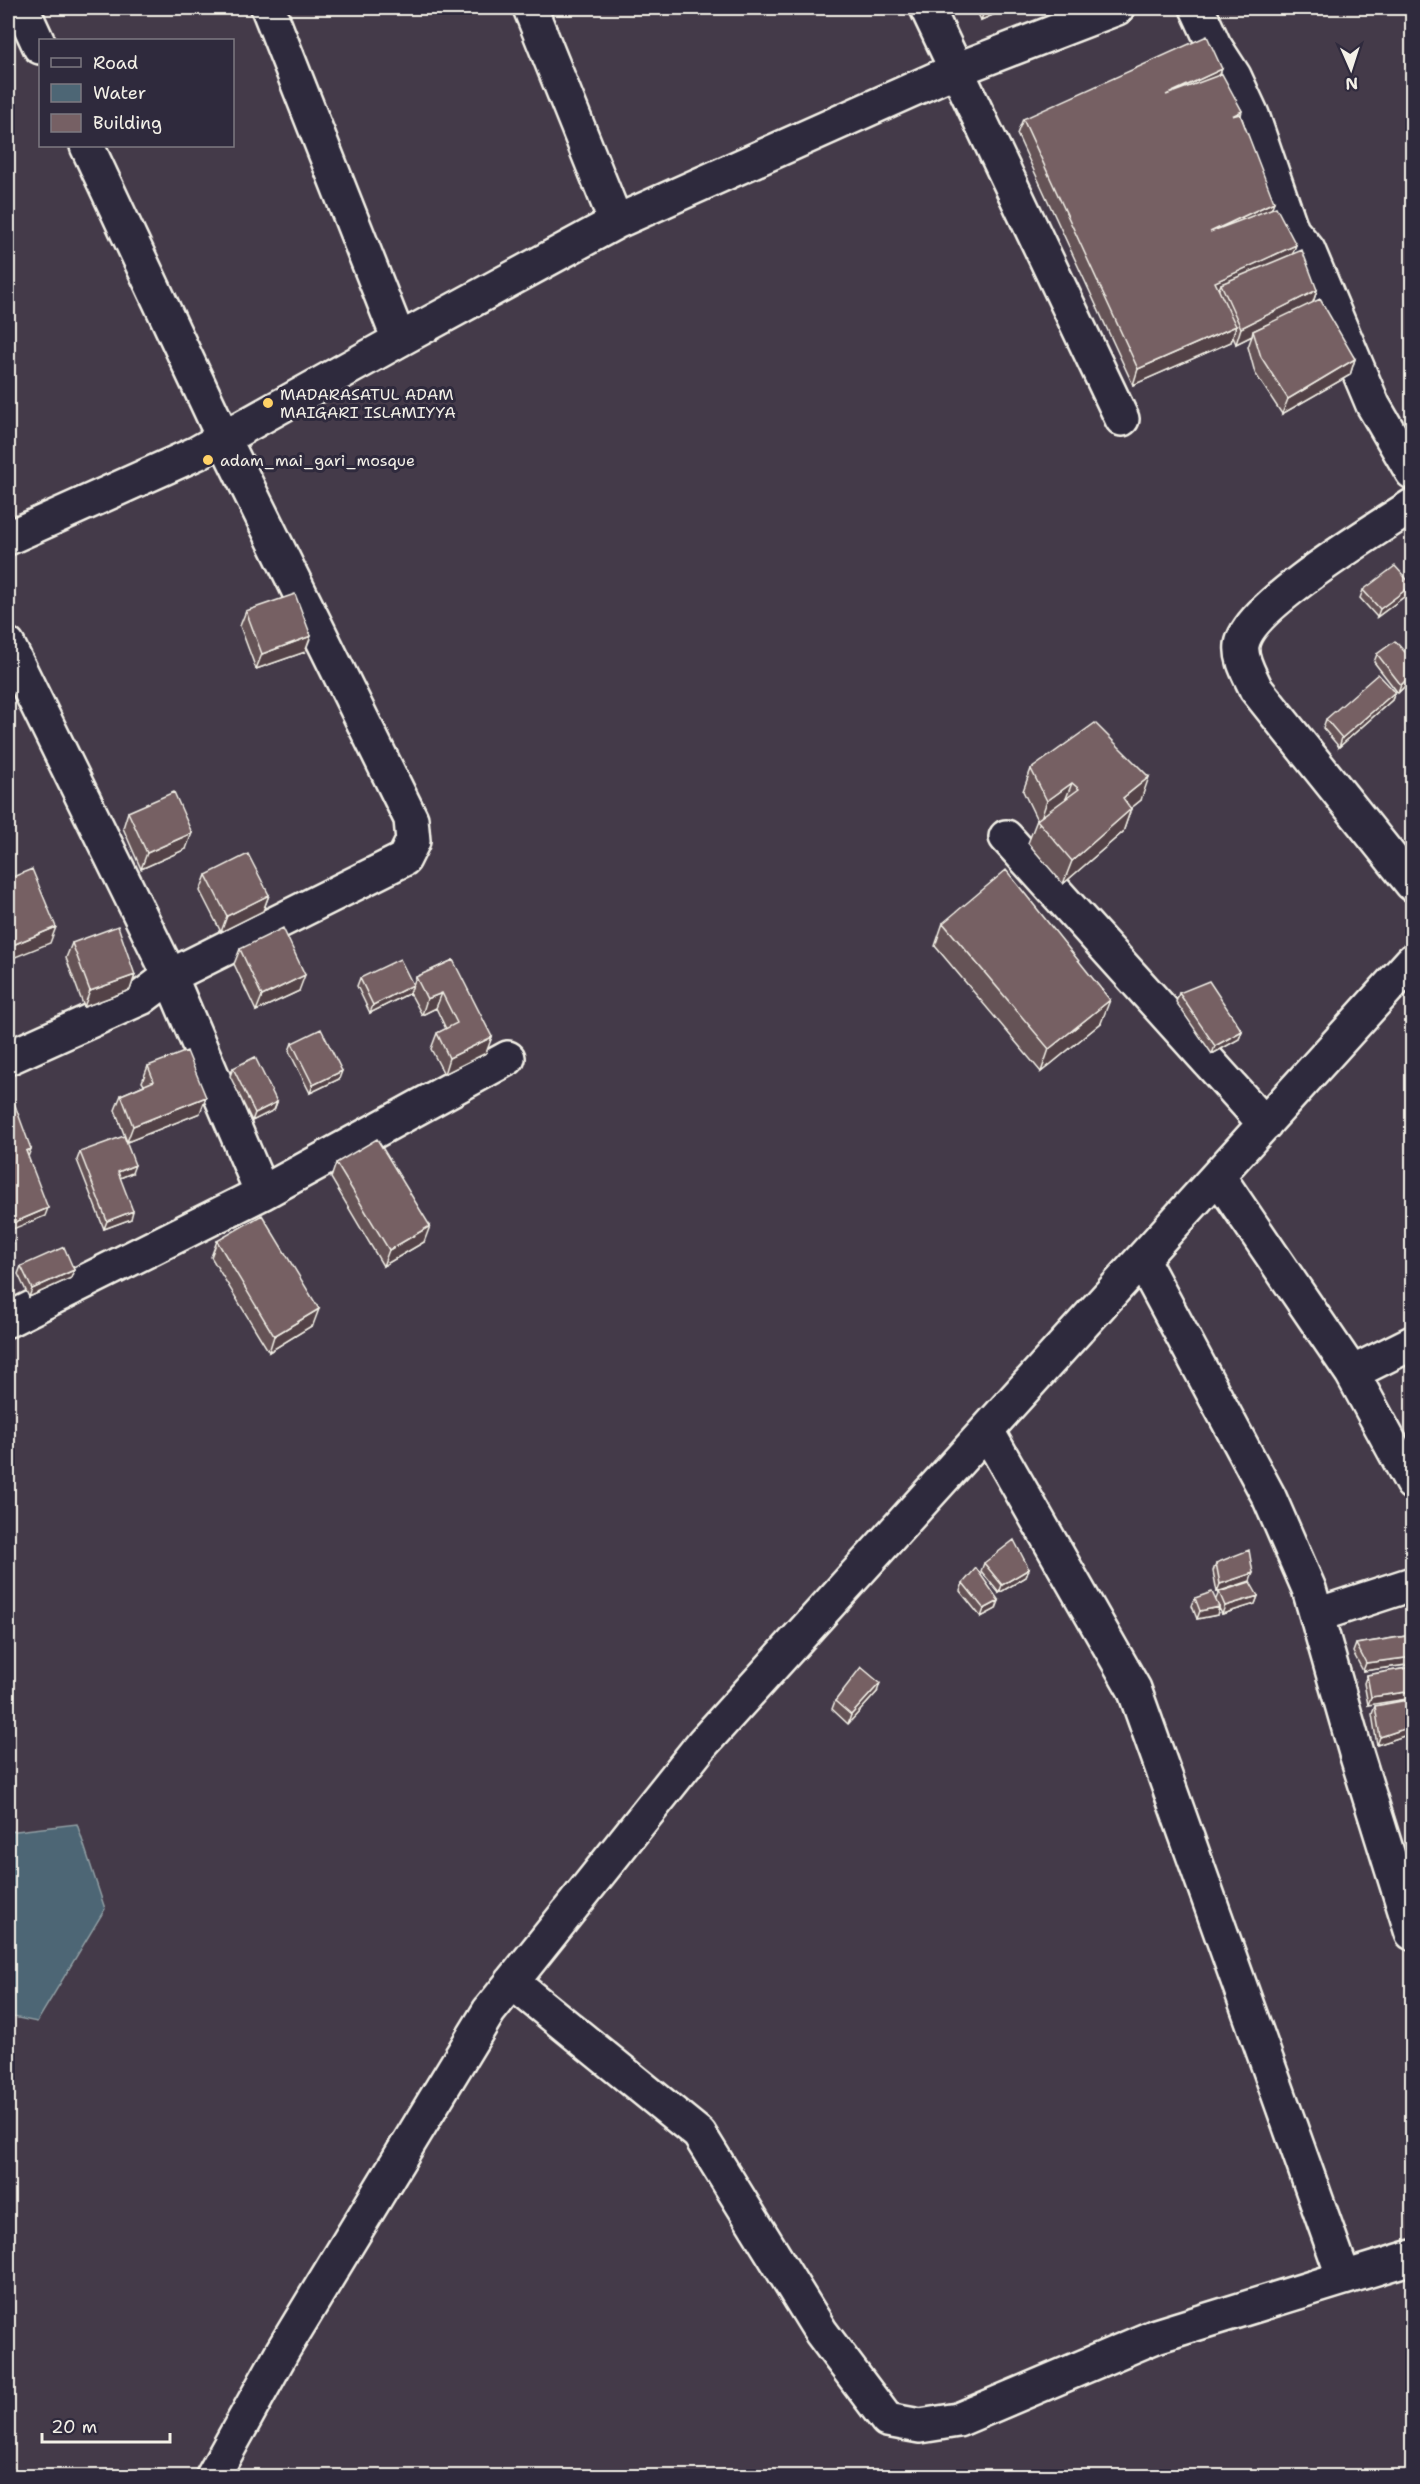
<svg xmlns="http://www.w3.org/2000/svg" width="1420" height="2484" font-family="'Shantell Sans',sans-serif">
<rect width="100%" height="100%" fill="#443a49"/>
<filter id="ink" filterUnits="userSpaceOnUse"><feTurbulence type="fractalNoise" baseFrequency=".0167" numOctaves="2"/><feDisplacementMap in="SourceGraphic" scale="12" xChannelSelector="R" yChannelSelector="G"/><feConvolveMatrix kernelMatrix="1 2 1 2 8 2 1 2 1" color-interpolation-filters="sRGB"/></filter>
<g filter="url(#ink)">
<path fill="#4d6675" stroke="#909ea3" stroke-width="1.5" d="M77 1824 105 1909 37 2022 8 2016V1832Z"/>
<g fill="none" stroke-linecap="round" stroke-linejoin="round">
<g stroke="#f4f1e8" stroke-width="38">
<path id="minor" d="M22 8 40 47
M268 8 399 340
M530 8 616 222
M927 8 1122 419
M1197 8 1214 45 1234 76 1252 115 1292 231 1308 250 1373 405 1412 472
M1412 506C1377 529 1248 606 1242 645 1240 660 1250 675 1256 689L1412 884
M8 538 197 453 399 340 616 222 956 70 1117 8
M8 645 170 976 262 1193
M1006 837 1265 1124
M8 1058 141 998 170 976 404 859 413 841 411 819 224 439 87 146
M1218 1176 1352 1373 1412 1483
M1142 1260 1269 1497 1309 1589 1356 1753 1412 1933
M8 1320 262 1193 508 1058
M1352 1373 1412 1343
M987 1431 1134 1689 1344 2278
M1317 1615 1412 1584
M512 1982 699 2134 821 2332 887 2420 920 2426 958 2420 1156 2336 1412 2257
M213 2476 283 2350 489 2011 703 1743 1412 961"/>
</g>
<use href="#minor" stroke="#2f2a3d" stroke-width="33"/>
</g>
<path fill="#655356" stroke="#f4f1e8" stroke-width="1.5" d="M975 8H1009L981 20Z
M1219 74 1242 111 1241 115 1271 209 1292 254 1317 290 1313 303 1355 359 1350 375 1282 414 1255 373 1248 347 1252 336 1236 344 1233 337 1231 342 1133 385 1017 134 1023 119Z
M1363 590 1409 593 1377 617 1360 598Z
M246 611 305 652 256 669 240 626Z
M1377 654 1413 661V678L1398 693 1374 662Z
M1395 692 1392 700 1339 747 1323 728 1326 719Z
M1031 769 1141 800 1131 808 1123 832 1063 884 1028 843 1037 820 1023 791Z
M128 812 186 849 141 869 123 828Z
M206 875 269 895 263 911 221 932 200 891Z
M943 923 1101 1023 1041 1072 935 946Z
M72 943 135 975 130 990 84 1007 66 958Z
M240 949 299 991 256 1011 234 964Z
M453 960 486 1053 444 1074 431 1049 437 1033 446 1029 436 1008 422 1015 410 993 370 1013 357 986 360 978 413 985 416 977Z
M1179 993 1242 1031 1239 1039 1212 1054 1176 1002Z
M292 1043 339 1079 310 1093 289 1051Z
M148 1066 200 1113 127 1142 115 1110 121 1095 144 1085 142 1082Z
M233 1068 277 1102 274 1110 252 1121 230 1076Z
M80 1152 132 1173 120 1178 131 1219 104 1229 77 1160Z
M336 1163 424 1242 383 1266 331 1178Z
M217 1241 313 1325 269 1352 211 1257Z
M21 1266 71 1278 29 1297 18 1274Z
M984 1563 1029 1569 1026 1577 999 1593 981 1571Z
M1216 1563 1250 1581 1217 1592 1213 1571Z
M963 1583 996 1609 981 1617 960 1591Z
M1219 1592 1258 1596 1255 1604 1222 1614 1219 1608 1217 1615 1197 1619 1192 1606 1195 1598 1216 1599Z
M1413 1635V1664L1363 1671 1353 1652 1356 1644Z
M1413 1667 1368 1705 1364 1683 1367 1675Z
M877 1692 848 1724 832 1709 835 1701Z
M1413 1699V1733L1377 1745 1372 1714 1375 1706Z"/>
<path fill="#534346" stroke="#f4f1e8" stroke-width="1.5" d="M994 8H1009L981 20 984 12Z
M1222 69 1216 84 1166 95Z
M1274 202 1268 218 1210 232Z
M1296 245 1290 261 1221 284 1217 294 1215 282Z
M1317 290 1312 305 1253 331 1252 336 1236 344 1241 328Z
M1236 326 1231 342 1133 385 1138 369Z
M1355 359 1350 375 1282 414 1288 399Z
M1412 585 1409 593 1377 617 1380 609Z
M311 636 305 652 256 669 262 654Z
M1413 673V678L1398 693 1401 685Z
M1395 692 1392 700 1339 747 1342 738Z
M1149 777 1141 800 1115 821 1123 798Z
M1072 783 1063 806 1039 824 1047 801Z
M1131 809 1123 832 1063 884 1072 861Z
M192 833 186 849 141 869 147 853Z
M269 895 263 911 221 932 227 916Z
M56 927 50 943 8 960V947Z
M135 975 130 990 84 1007 90 991Z
M305 975 299 991 256 1011 262 996Z
M413 985 410 993 370 1013 373 1005Z
M442 993 436 1008 422 1015 427 999Z
M1110 1000 1101 1023 1041 1072 1049 1049Z
M1242 1031 1239 1039 1212 1054 1215 1046Z
M492 1037 486 1053 444 1074 449 1058Z
M342 1071 339 1079 310 1093 313 1085Z
M206 1097 200 1113 127 1142 133 1126Z
M277 1102 274 1110 252 1121 255 1113Z
M31 1149 28 1157 26 1151Z
M135 1165 132 1173 115 1180 118 1172Z
M48 1208 45 1216 8 1231V1225Z
M133 1211 131 1219 104 1229 107 1221Z
M430 1226 424 1242 383 1266 389 1250Z
M13 1241 10 1249 8 1250V1243Z
M74 1270 71 1278 29 1297 32 1289Z
M319 1309 313 1325 269 1352 274 1336Z
M1029 1569 1026 1577 999 1593 1002 1585Z
M1253 1573 1250 1581 1217 1592 1220 1584Z
M1258 1596 1255 1604 1222 1614 1225 1606Z
M999 1601 996 1609 981 1617 984 1609Z
M1219 1607 1217 1615 1197 1619 1200 1611Z
M1413 1657V1664L1363 1671 1366 1663Z
M880 1683 877 1692 848 1724 851 1715Z
M1413 1691V1698L1368 1705 1371 1697Z
M1413 1726V1733L1377 1745 1380 1737Z"/>
<path fill="#766064" stroke="#f4f1e8" stroke-width="1.5" d="M982 8H994L984 12Z
M1207 36 1222 69 1166 95 1222 74 1242 111 1232 116 1240 114 1274 202 1210 232 1276 207 1296 245 1215 282 1236 326 1138 369 1023 119Z
M1302 250 1317 290 1241 328 1221 284Z
M1320 299 1355 359 1288 399 1261 357 1253 331Z
M1395 566 1412 585 1380 609 1363 590Z
M295 594 311 636 262 654 246 611Z
M1395 641 1413 661V673L1401 685 1377 654Z
M1378 674 1395 692 1342 738 1326 719Z
M1095 723 1149 777 1123 798 1131 809 1072 861 1037 820 1079 789 1072 783 1047 801 1031 769Z
M174 792 192 833 147 853 128 812Z
M248 854 269 895 227 916 206 875Z
M32 869 56 927 8 947V879Z
M1006 870 1110 1000 1049 1049 943 923Z
M118 926 135 975 90 991 72 943Z
M283 928 305 975 262 996 240 949Z
M400 959 413 985 373 1005 360 978Z
M453 960 492 1037 449 1058 437 1033 457 1023 442 993 427 999 416 977Z
M1209 981 1242 1031 1215 1046 1179 993Z
M321 1029 342 1071 313 1085 292 1043Z
M187 1051 206 1097 133 1126 121 1095 154 1081 148 1066Z
M255 1057 277 1102 255 1113 233 1068Z
M8 1086 31 1149 26 1151 48 1208 8 1225Z
M124 1136 135 1165 118 1172 133 1211 107 1221 80 1152Z
M377 1139 430 1226 389 1250 336 1163Z
M262 1215 319 1309 274 1336 217 1241Z
M8 1227 13 1241 8 1243Z
M64 1247 74 1270 32 1289 21 1266Z
M1014 1540 1029 1569 1002 1585 984 1563Z
M1249 1550 1253 1573 1220 1584 1216 1563Z
M976 1568 999 1601 984 1609 963 1583Z
M1250 1582 1258 1596 1225 1606 1219 1592Z
M1212 1592 1219 1607 1200 1611 1195 1598Z
M1413 1635V1657L1366 1663 1356 1644Z
M861 1667 880 1683 851 1715 835 1701Z
M1413 1667V1691L1371 1697 1367 1675Z
M1413 1699V1726L1380 1737 1375 1706Z"/>
</g>
<g fill="#ffd166" stroke="#2f2a3d" stroke-width="2">
<circle cx="268" cy="403" r="6"/>
<circle cx="208" cy="460" r="6"/>
</g>
<g text-anchor="middle" stroke-width="6" stroke-linejoin="round" paint-order="stroke">
<g font-size="16" fill="#f4f1e8" stroke="#2f2a3d" text-anchor="start">
<text x="280" y="400">MADARASATUL ADAM<tspan x="280" dy="18">MAIGARI ISLAMIYYA</tspan></text>
<text x="220" y="466">adam_mai_gari_mosque</text>
</g>
</g>
<rect width="1420" height="2484" fill="none" stroke="#2f2a3d" stroke-width="30"/>
<rect x="15" y="15" width="1390" height="2454" fill="none" stroke="#f4f1e8" stroke-width="2" filter="url(#ink)"/>
<rect x="39" y="39" width="195" height="108" fill="#2f2a3d" stroke="#7e7a81" stroke-width="1.5"/>
<rect x="51" y="58" width="30" height="9" fill="#2f2a3d" stroke="#7e7a81" stroke-width="1.5"/>
<text x="93" y="69" font-size="18" fill="#f4f1e8">Road</text>
<rect x="51" y="84" width="30" height="18" fill="#4d6675" stroke="#7e7a81" stroke-width="1.5"/>
<text x="93" y="99" font-size="18" fill="#f4f1e8">Water</text>
<rect x="51" y="114" width="30" height="18" fill="#766064" stroke="#7e7a81" stroke-width="1.5"/>
<text x="93" y="129" font-size="18" fill="#f4f1e8">Building</text>
<g transform="translate(1351 69) rotate(177)" stroke="#2f2a3d" stroke-width="4.5" paint-order="stroke">
<path d="M0-4.5L10 22L0 15L-10 22Z" fill="#f4f1e8"/>
<text y="-9" font-size="16" font-weight="bold" text-anchor="middle" fill="#f4f1e8">N</text>
</g>
<path d="M42 2433v9h128v-9" fill="none" stroke="#f4f1e8" stroke-width="3"/>
<text x="51" y="2433" font-size="18" fill="#f4f1e8" stroke="#2f2a3d" stroke-width="4.5" paint-order="stroke">20 m</text>
</svg>
